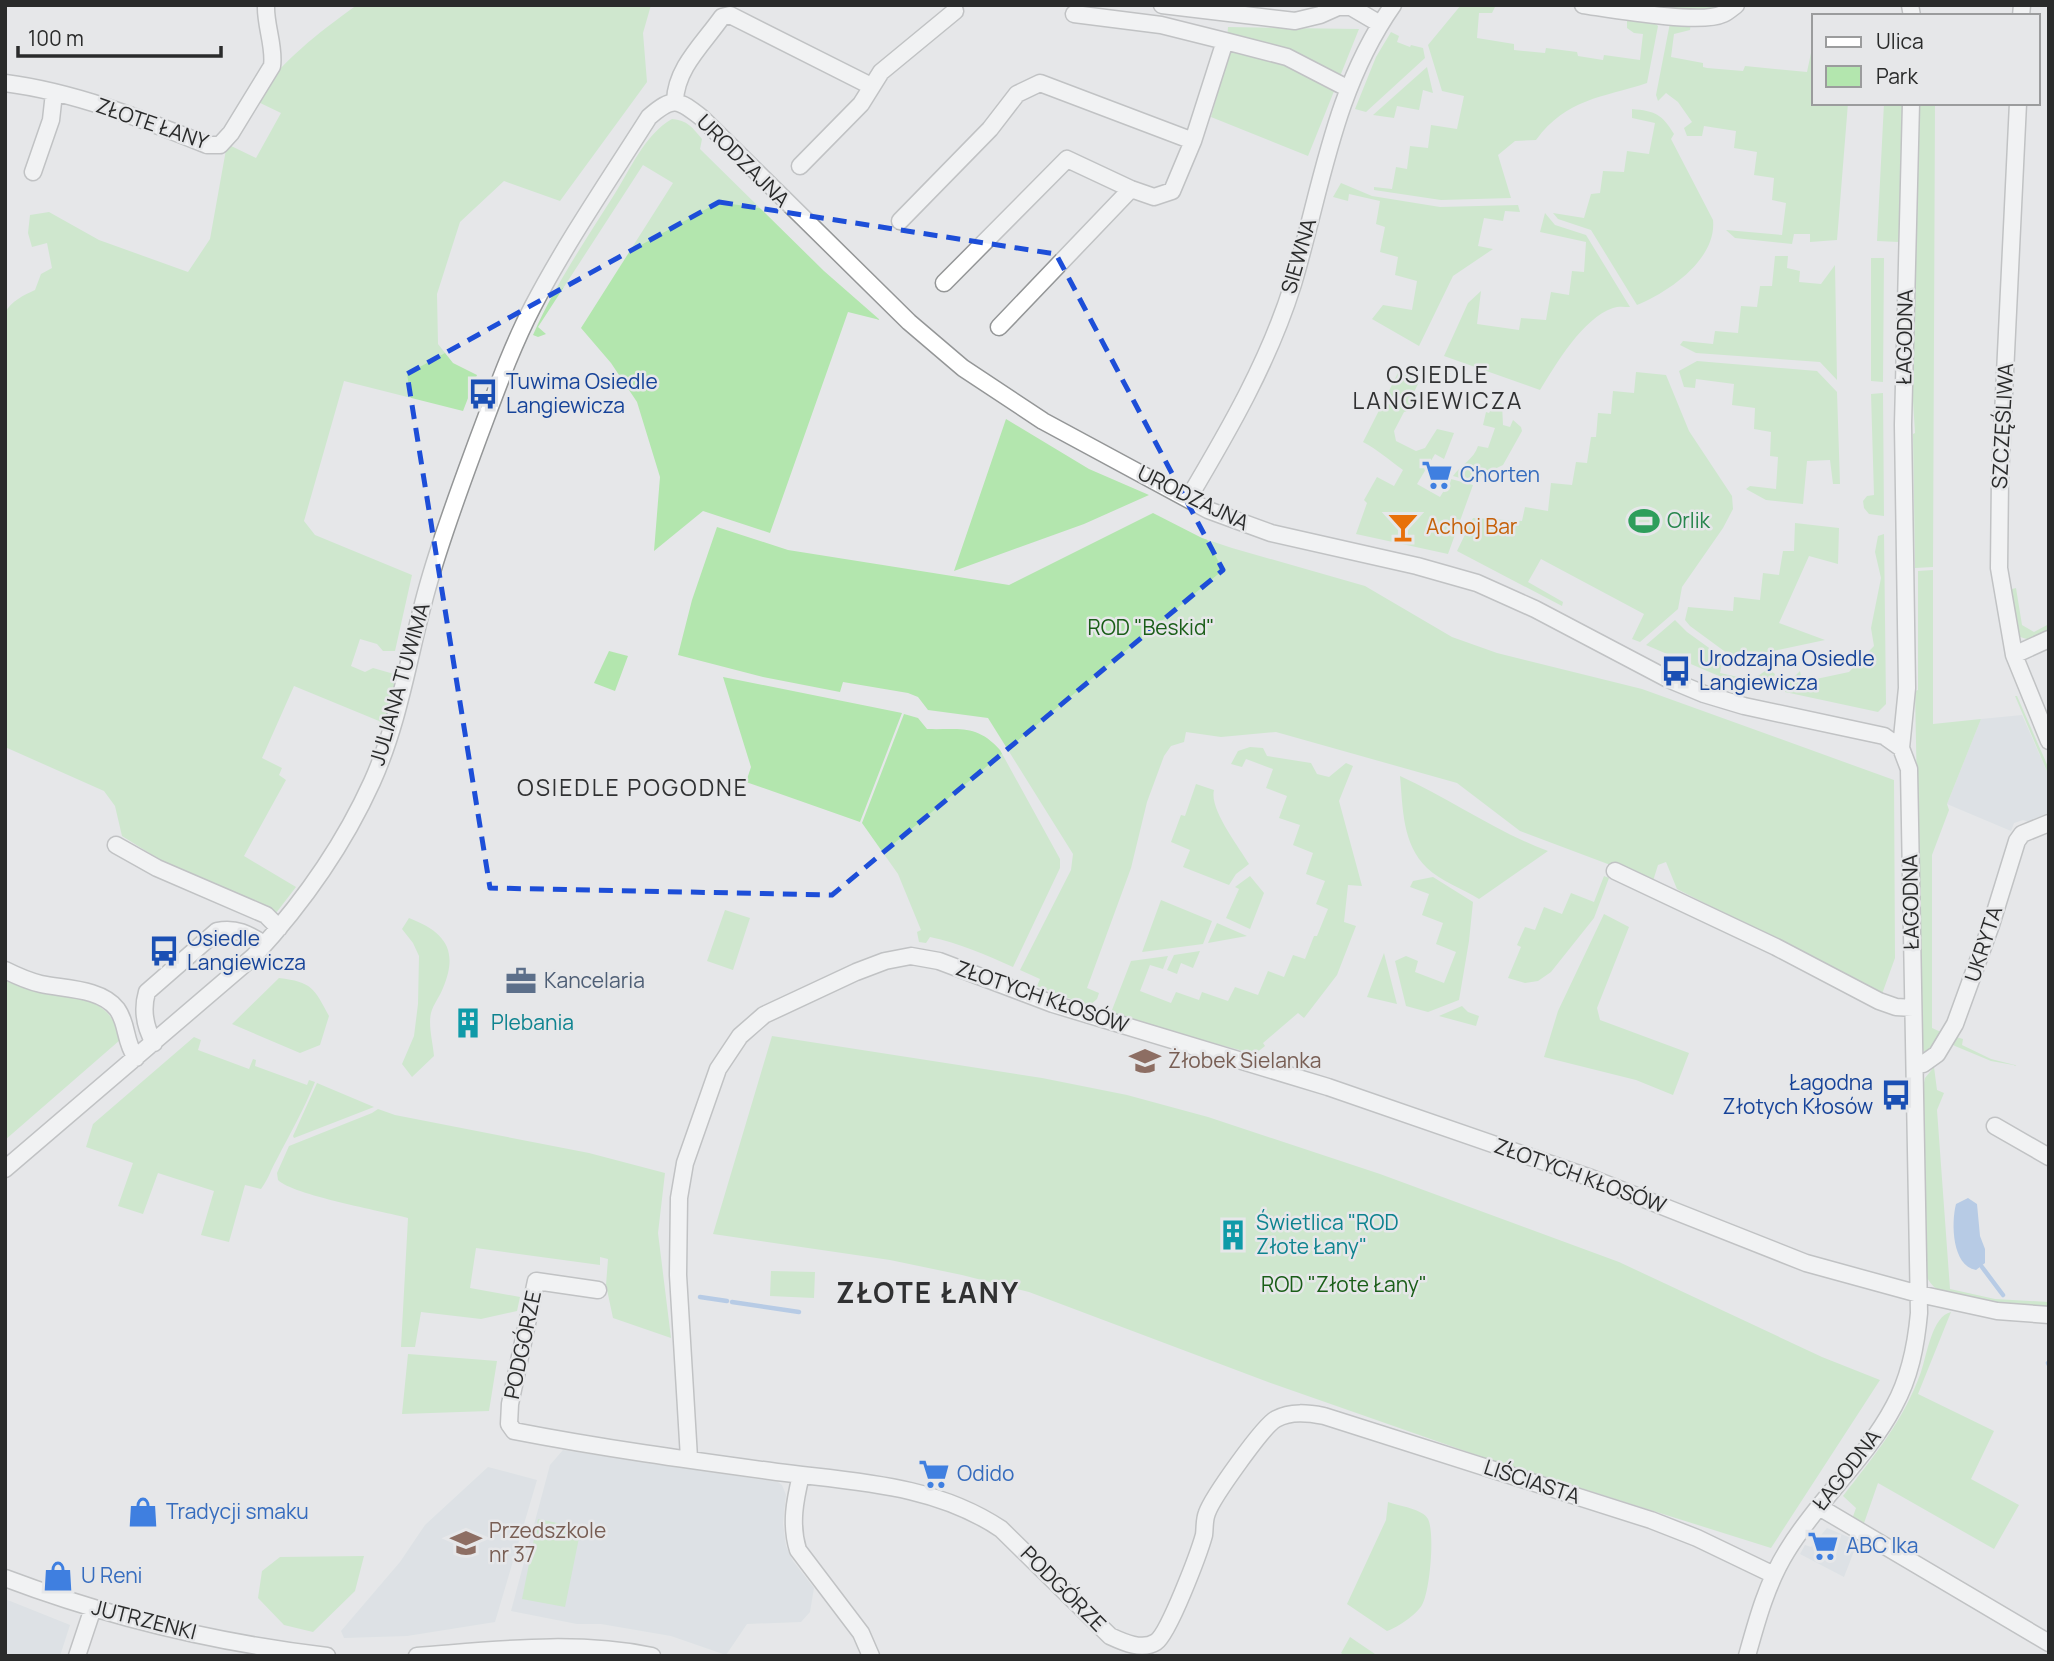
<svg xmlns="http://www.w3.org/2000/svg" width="2054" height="1661" font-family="Manrope,sans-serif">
<rect width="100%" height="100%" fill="#e6e7e9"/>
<path fill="#d2dadf" d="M2022 715 2049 776V818L2035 824 2023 820 2014 823 2011 831 1947 804 1981 719Z
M563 1450 778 1482 782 1485 786 1495 783 1523 786 1546 793 1561 814 1588 810 1612 801 1622 747 1624 726 1655 671 1636 601 1624H577L511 1611 550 1465Z
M488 1467 537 1480 495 1622 407 1636 344 1638 341 1631 400 1562 425 1525Z
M1827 1528 1858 1541 1844 1577 1800 1554 1805 1545 1811 1547Z
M5 1599 70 1625 60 1656H5Z"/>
<path fill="#b3e6ae" d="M357 5H651L643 33 647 82 560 201 504 181 460 222 437 294 438 344 453 363 477 375 463 411 344 381 304 521 315 535 412 575 395 651H383L377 644 360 639 351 666 365 672 373 668 401 676 385 726 379 721 294 686 262 758 282 768 279 775 286 780 244 856 296 887 276 913 170 866 122 836 115 806 104 791 5 747V313C11 301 24 295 35 290L41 274 52 268 47 243 32 247 28 233 30 215 49 212 99 240 188 272 210 239 227 144 256 158 281 113 254 100C285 59 315 35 357 5Z
M1461 5H1496L1492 13H1479L1477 38 1514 44V50L1545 53 1546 48 1577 52 1578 56 1603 60 1604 55 1640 60 1643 34 1634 33 1627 28V18L1651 19 1658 26 1647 83C1602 98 1567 98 1536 140L1515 141 1498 155 1511 198 1441 200 1374 190V187L1392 189 1396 167 1407 169 1410 146 1428 148 1431 125 1457 129 1464 96 1442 91 1428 45Z
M1656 5H1728L1704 12 1656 8Z
M1691 22 1690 30 1674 34 1671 57 1703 63V67L1707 68 1743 71 1745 66 1807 72 1811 53 1814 54V103H1848L1837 240 1810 242V234H1794L1792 244 1735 238 1726 230 1782 235 1786 203 1772 200 1774 178 1754 175 1757 152 1734 148 1736 131 1704 126 1702 136H1687L1684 128 1692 122 1678 102 1666 93 1658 101 1656 95 1670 23Z
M1228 27 1359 29 1308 156 1211 117 1225 67Z
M1391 32 1399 36 1397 42 1410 47 1411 45 1423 48 1425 58 1366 112 1355 109 1376 57Z
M1427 67 1433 93 1423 90 1419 110 1397 106 1394 118 1373 115Z
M1884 103H1902L1899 242 1877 241Z
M1919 103H1935L1933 567 1915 568 1913 434 1915 433 1911 369Z
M1632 109C1655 111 1662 114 1674 134L1671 139 1713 220C1717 259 1669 292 1637 305L1591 230 1558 219 1553 213 1584 218 1591 194 1600 193 1603 171 1624 172 1627 151 1649 154 1655 123 1632 118Z
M672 119C687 120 693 128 702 139L700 149 824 271 880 320 848 312 770 533 703 511 654 551 660 477 637 402 611 363 581 328 673 183 643 165 538 327 546 334 538 337 533 335C555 285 585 241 614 195 630 170 645 134 672 119Z
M1341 183 1372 196 1440 207 1518 205 1520 212 1505 211 1503 221 1484 218 1478 246 1493 249 1453 276 1419 346 1372 319 1383 305 1412 310 1417 281 1395 275 1398 257 1380 252 1385 227 1376 224 1380 201 1349 194 1348 201 1333 197Z
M1545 213 1555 225 1586 235 1630 307C1625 307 1618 306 1613 308 1583 318 1556 364 1540 390L1444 356 1468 303 1481 291 1477 324 1519 330 1521 318 1546 320 1551 292 1569 295 1572 271 1584 272 1586 242 1540 232Z
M1775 256H1788L1787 268 1800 271 1799 282 1821 284 1835 265 1837 380 1820 362 1696 353 1680 345 1683 341 1713 344 1715 331 1738 333 1741 306 1757 307 1760 286H1772Z
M1871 258H1884L1883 382 1871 381Z
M1697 361 1817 371 1837 392 1840 484H1833L1830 460 1807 461 1803 504 1766 500 1746 489 1750 486 1776 489 1778 457 1770 456 1771 432 1754 429 1755 408 1732 405 1734 384 1696 379 1695 388 1684 387 1679 371Z
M1399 371 1419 382 1414 392 1424 397 1416 408 1404 412 1394 431 1396 441 1416 451 1425 448 1437 429 1454 433 1444 459 1435 454 1417 484 1440 497 1451 479 1473 485 1448 554 1356 534 1367 503 1364 500 1377 477 1394 486 1403 470C1389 460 1378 450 1363 442Z
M1636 372 1666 375 1689 431 1732 496 1733 509 1723 528 1682 587 1678 609 1640 642 1632 639 1644 614 1541 559 1528 582 1563 602 1562 606 1457 551 1473 518 1522 521 1525 507 1548 511 1551 483 1572 485 1576 462 1587 463 1591 437H1596L1598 413 1611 414 1613 391 1634 393Z
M1883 393 1884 516 1869 514 1864 508 1863 501 1867 496 1874 495 1871 394Z
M1495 402 1502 404 1503 425 1510 427 1513 420 1521 427 1522 431 1503 465 1476 478 1474 482 1453 476C1461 465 1474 459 1478 446L1488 448 1495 428 1483 425 1486 412 1489 413Z
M1006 419 1089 469 1149 495 1084 524 954 571Z
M1153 513 1202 538 1232 548 1365 586 1452 637 1497 653 1642 689 1894 780 1895 958 1882 994 1677 889 1666 862 1658 865 1653 881 1520 831 1457 783 1276 732 1221 737 1186 732 1184 742 1171 746 1164 756 1147 802 1131 868 1087 988 1099 993 1097 999 1089 1006 1037 986 1040 979 1020 970 1071 870 1073 854 988 718 928 710 918 697 908 693 843 682 840 692 763 677 678 655 692 600 717 527 788 550 1009 585Z
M1795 523 1839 528 1838 564 1809 556 1779 623 1825 640 1735 659 1690 626 1685 620 1688 607 1733 611 1734 597 1760 600 1763 573 1779 575 1783 551H1794Z
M1884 534 1886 704 1878 712 1785 692 1789 682 1800 671 1802 682 1849 672 1874 646 1871 628 1881 578 1875 552 1878 536Z
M1933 570V724L1981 719 1947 804 1949 810 1932 855V1028L1943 1033 1956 1000 1960 1001 1934 1048 1926 1053 1922 1049 1915 691 1918 690V571Z
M2016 588 2022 625 2034 632 2049 624V629L2030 640 2017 636 2008 590Z
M1675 620 1687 632 1723 658 1720 673 1752 680 1768 669 1775 674 1770 688 1719 676 1646 645Z
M609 651 628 656 615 691 594 683Z
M723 677 902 713 860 822 746 782 751 767Z
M2015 696H2017L2049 769V776Z
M904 714 918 718 927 729C960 730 977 724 1000 750L1060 859V868L1013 967C986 955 959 943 930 937L926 943 919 942 917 932 921 930 898 874 862 823Z
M1250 747 1263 748 1267 756 1311 763 1317 774 1329 777 1346 763 1353 766 1339 801 1362 886 1348 885 1344 922 1356 926 1337 975 1304 1018 1298 1013 1263 1043 1265 1046 1255 1054 1121 1019 1112 1015V1010L1131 961 1168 956 1163 969 1150 965 1140 991 1171 1003 1176 992 1199 1000 1202 992 1228 1001 1235 987 1258 995 1268 971 1284 977 1293 955 1305 959 1314 936H1317L1328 909 1316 904 1325 881 1306 874 1313 853 1293 845 1300 825 1279 818 1287 796 1266 788 1273 769 1246 759 1242 767 1231 764 1238 751Z
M1400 776C1451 799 1496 832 1548 851L1479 899C1463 889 1441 881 1427 868 1402 844 1403 808 1400 776Z
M1196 784 1214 790C1209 809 1239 847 1249 864L1236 874 1229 885 1183 867 1190 850 1171 842 1181 815 1185 816Z
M1250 876 1264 893 1250 929 1226 918 1239 889 1235 887Z
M1604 876 1609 878 1594 918 1551 972 1538 981 1525 983 1508 978 1521 947 1517 945 1525 927 1535 930 1544 907 1562 914 1571 893 1594 902Z
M1433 877 1473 902 1469 941 1459 1000 1428 1012 1406 1006 1395 961 1406 956 1418 961 1415 972 1444 983 1456 952 1436 944 1443 923 1422 915 1429 894 1410 887 1413 881Z
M1161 900 1212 921 1203 944 1142 952Z
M725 910 750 918 733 970 707 961Z
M1604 914 1629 927 1597 1008 1600 1020 1689 1053 1673 1095 1636 1080 1544 1057 1558 1011Z
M409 918C445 932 459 950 443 988 440 996 433 1005 431 1013 428 1025 433 1043 434 1056L412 1077 402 1064 414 1036 418 1004 419 956 413 943 402 929Z
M1217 923 1247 936 1208 943Z
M1200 951 1193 968 1181 963 1177 974 1167 970 1174 955Z
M1384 953 1397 1004 1367 997Z
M5 978 94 1003C110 1012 116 1022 120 1040L5 1140Z
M279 978C312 982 314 988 329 1016L320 1045 300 1053 232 1024Z
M1462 1006 1468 1012 1479 1016 1476 1026 1439 1016Z
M772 1036 1042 1078 1127 1095 1208 1117 1380 1174 1619 1262 1822 1357 1880 1380 1771 1548 1485 1458 1268 1382 1029 1292 962 1275 890 1260 713 1234Z
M194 1037 201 1040 198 1050 249 1069 253 1059 256 1060 255 1066 307 1085 309 1080 315 1082C304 1109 290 1134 277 1159 270 1171 270 1176 261 1189L245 1185 229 1242 201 1235 214 1191 158 1173 143 1214 118 1206 133 1163 86 1147 93 1124Z
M1956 1037 1963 1039 1962 1045 1991 1059 2019 1066 1991 1061 1955 1046 1952 1044Z
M1934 1067 1937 1090 1944 1093 1937 1110 1950 1289 1995 1299 2049 1302V1306C2025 1306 1956 1300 1937 1289 1932 1286 1929 1281 1926 1276L1922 1093 1925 1078Z
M317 1083 374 1107 294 1138 293 1136Z
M378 1109 395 1115 589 1153 665 1173 658 1233 671 1338 613 1318 606 1285 608 1259 600 1257V1265L476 1248 470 1288 520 1297 517 1311 481 1319 421 1312 415 1347H401L408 1218C382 1211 293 1195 278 1180L277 1173 289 1146 372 1113Z
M771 1271 815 1272 814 1298 770 1296Z
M1951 1312 1918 1394 1994 1431 1971 1479 2019 1505 1994 1549 1878 1483 1863 1526 1851 1522 1856 1508 1843 1496C1874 1456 1904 1420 1921 1372 1927 1355 1932 1316 1951 1312Z
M408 1354 497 1361 489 1411 402 1414Z
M1388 1502C1399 1506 1423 1509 1428 1519 1435 1533 1430 1591 1422 1605 1416 1615 1398 1627 1387 1631L1347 1604 1386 1520Z
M538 1519 581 1528 565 1607 522 1599Z
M364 1556 355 1591 313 1632 284 1625 258 1598 262 1571 280 1557Z
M1350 1637 1375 1654 1374 1656H1345L1341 1653Z"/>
<path fill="#7fa9e0" d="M1968 1198 1977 1204 1980 1236 1985 1249V1263L1976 1270C1952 1266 1951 1223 1956 1204Z"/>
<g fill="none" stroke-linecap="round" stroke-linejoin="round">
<path stroke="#7fa9e0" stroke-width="4.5" d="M1982 1267 2003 1295
M700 1297 727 1301
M732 1302 799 1312
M2048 1363 2049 1365"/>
<g stroke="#949697" stroke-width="19">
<path id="minor" d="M1162 5 1295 21 1320 15 1338 7H1351L1380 24
M1583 5C1611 9 1700 25 1723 14 1728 12 1732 8 1736 5
M1910 5 1912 16
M1074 14 1161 25 1225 41
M2021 16 2022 5
M5 83C75 92 142 119 207 145H220L231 133 272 66C275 47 265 25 266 5
M675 101C676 68 703 44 722 17L730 15 871 86
M2018 103 2000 478 1999 568 2014 655 2049 741
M800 166 861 104 881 72 955 11
M33 172 51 120 54 93
M900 221 990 129 1017 94 1040 83 1193 141 1225 41 1287 57 1347 88
M944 283 1067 159 1131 189 1154 197 1172 191 1193 141
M999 327 1131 189
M1188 499C1229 430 1269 361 1293 284 1322 187 1333 91 1393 5
M2014 655 2049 639
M116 845 157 868 266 915 279 928
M1615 871 1776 947 1879 1001 1896 1007 1913 1008
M5 970C17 976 28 981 41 984 64 989 101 988 117 1009 128 1024 124 1041 136 1058
M154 1043C145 1027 142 1009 147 992L217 931C236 927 248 934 264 944
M1915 1065 1923 1064 1937 1054 1955 1024 1991 925 2017 841 2022 834 2049 823
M1995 1126 2049 1157
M5 1169 254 956C302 904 343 846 372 782 400 720 409 653 427 589 441 538 460 488 478 439 495 394 511 348 533 306 567 241 609 180 649 117 673 96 678 99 702 118L909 322 963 368 1043 421 1208 510 1271 533 1417 566 1477 583 1535 609 1668 679 1704 694 1744 706 1884 736 1901 748
M598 1290 536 1281 510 1404 509 1424 514 1431C601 1448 689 1460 777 1472 855 1482 934 1484 1001 1529L1110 1636C1123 1642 1142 1651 1156 1642 1169 1633 1199 1553 1204 1535 1205 1528 1204 1520 1207 1513 1212 1498 1263 1426 1276 1419 1291 1411 1308 1413 1324 1416L1651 1520 1697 1538 1774 1575
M689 1458 678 1275 679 1198 685 1163 718 1069 740 1036 764 1015 856 972 885 961 911 956 939 961 1053 1004 1328 1087 1591 1178 1806 1263 1919 1294 1997 1311 2049 1315
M801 1475C795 1500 790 1524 798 1550L861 1633 871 1656
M1819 1507 2049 1643
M5 1578C108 1617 218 1643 327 1656
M77 1656 93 1608
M417 1656C496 1650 574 1640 652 1656
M1747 1656C1757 1620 1767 1583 1787 1551 1818 1500 1866 1459 1894 1406 1910 1377 1916 1346 1919 1313L1909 769 1901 748 1907 688 1903 425 1911 103"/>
</g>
<use href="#minor" stroke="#fff" stroke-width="16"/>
</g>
<path d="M0 0H2054V1661H0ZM719 202 1056 254 1223 570 832 895 490 888 407 374Z" fill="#e6e7e9" fill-opacity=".55" fill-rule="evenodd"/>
<path fill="none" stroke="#1d4ed8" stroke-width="5" stroke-dasharray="14 9" stroke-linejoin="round" d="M719 202 1056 254 1223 570 832 895 490 888 407 374Z"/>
<defs>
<g id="bus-bare" transform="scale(2.415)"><path d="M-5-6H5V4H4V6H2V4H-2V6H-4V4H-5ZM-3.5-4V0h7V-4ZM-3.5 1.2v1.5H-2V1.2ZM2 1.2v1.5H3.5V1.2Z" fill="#1a4fb4" stroke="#e6e7e9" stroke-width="2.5" paint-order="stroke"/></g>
<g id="supermarket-bare" transform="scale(2.415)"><path d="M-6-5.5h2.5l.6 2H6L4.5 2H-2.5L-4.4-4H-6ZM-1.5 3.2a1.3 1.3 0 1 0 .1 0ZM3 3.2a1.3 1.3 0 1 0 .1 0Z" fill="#3f7fe0" stroke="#e6e7e9" stroke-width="2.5" paint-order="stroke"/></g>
<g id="stadium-bare" transform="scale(2.415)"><path d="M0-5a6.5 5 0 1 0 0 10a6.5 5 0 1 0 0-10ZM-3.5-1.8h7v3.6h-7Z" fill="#2e9e5b" stroke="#e6e7e9" stroke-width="2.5" paint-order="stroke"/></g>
<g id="bar-bare" transform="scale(2.415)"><path d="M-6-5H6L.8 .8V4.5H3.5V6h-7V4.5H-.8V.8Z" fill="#e8710a" stroke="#e6e7e9" stroke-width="2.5" paint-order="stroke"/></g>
<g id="office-bare" transform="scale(2.415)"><path d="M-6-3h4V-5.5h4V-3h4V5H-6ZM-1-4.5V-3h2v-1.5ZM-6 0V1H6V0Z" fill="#5c6f8a" stroke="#e6e7e9" stroke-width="2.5" paint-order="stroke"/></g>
<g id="building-bare" transform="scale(2.415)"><path d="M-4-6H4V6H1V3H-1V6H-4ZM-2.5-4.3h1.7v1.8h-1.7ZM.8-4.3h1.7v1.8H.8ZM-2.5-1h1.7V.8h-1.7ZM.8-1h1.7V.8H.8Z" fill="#0f9aa8" stroke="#e6e7e9" stroke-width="2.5" paint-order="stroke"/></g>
<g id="school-bare" transform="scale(2.415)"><path d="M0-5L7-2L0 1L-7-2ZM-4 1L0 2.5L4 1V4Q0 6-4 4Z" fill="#8d6e63" stroke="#e6e7e9" stroke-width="2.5" paint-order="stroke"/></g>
<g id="shop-bare" transform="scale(2.415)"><path d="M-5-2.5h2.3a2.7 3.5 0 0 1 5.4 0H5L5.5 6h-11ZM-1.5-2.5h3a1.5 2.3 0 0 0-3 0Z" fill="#3f7fe0" stroke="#e6e7e9" stroke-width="2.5" paint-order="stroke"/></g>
</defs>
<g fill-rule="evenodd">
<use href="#bus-bare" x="483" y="394"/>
<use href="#supermarket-bare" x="1437" y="475"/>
<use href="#stadium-bare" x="1644" y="521"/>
<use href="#bar-bare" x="1403" y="527"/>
<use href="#bus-bare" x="1676" y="671"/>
<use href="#bus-bare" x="164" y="951"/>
<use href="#office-bare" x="521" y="981"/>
<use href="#building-bare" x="468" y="1023"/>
<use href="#school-bare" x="1145" y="1061"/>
<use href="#bus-bare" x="1896" y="1095"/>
<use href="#building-bare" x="1233" y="1235"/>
<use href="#supermarket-bare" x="934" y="1474"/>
<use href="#shop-bare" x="143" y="1512"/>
<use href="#school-bare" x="466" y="1543"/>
<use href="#supermarket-bare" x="1823" y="1546"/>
<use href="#shop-bare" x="58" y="1576"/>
</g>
<g text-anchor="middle" stroke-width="5" stroke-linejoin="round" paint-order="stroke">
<g font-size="21" fill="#2a2b2b" stroke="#e6e7e9">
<text transform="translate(152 124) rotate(19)" y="7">ZŁOTE ŁANY</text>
<text transform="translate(743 161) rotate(45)" y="7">URODZAJNA</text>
<text transform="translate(1299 256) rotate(-74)" y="7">SIEWNA</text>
<text transform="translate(1905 337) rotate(-89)" y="7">ŁAGODNA</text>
<text transform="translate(2003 426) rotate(-87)" y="7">SZCZĘŚLIWA</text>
<text transform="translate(1193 498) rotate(26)" y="7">URODZAJNA</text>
<text transform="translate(400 684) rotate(-74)" y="7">JULIANA TUWIMA</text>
<text transform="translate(1911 902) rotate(-91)" y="7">ŁAGODNA</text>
<text transform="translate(1984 944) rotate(-72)" y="7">UKRYTA</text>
<text transform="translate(1042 997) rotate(19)" y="7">ZŁOTYCH KŁOSÓW</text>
<text transform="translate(1580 1176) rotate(20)" y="7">ZŁOTYCH KŁOSÓW</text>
<text transform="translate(523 1345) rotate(-78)" y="7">PODGÓRZE</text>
<text transform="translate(1847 1470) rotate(-52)" y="7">ŁAGODNA</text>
<text transform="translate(1532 1482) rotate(18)" y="7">LIŚCIASTA</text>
<text transform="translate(1063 1589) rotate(45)" y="7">PODGÓRZE</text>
<text transform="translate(144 1620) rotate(14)" y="7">JUTRZENKI</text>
</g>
<g font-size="21" fill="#164399" stroke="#e6e7e9" text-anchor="start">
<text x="506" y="389">Tuwima Osiedle<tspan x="506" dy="24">Langiewicza</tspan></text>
<text x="1699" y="666">Urodzajna Osiedle<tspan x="1699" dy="24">Langiewicza</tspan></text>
<text x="187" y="946">Osiedle<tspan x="187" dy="24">Langiewicza</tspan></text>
<text x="1873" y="1090" text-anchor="end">Łagodna<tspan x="1873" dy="24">Złotych Kłosów</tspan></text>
</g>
<g font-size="21" fill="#366cbe" stroke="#e6e7e9" text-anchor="start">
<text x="1460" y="482">Chorten</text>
<text x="957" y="1481">Odido</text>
<text x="166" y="1519">Tradycji smaku</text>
<text x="1846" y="1553">ABC Ika</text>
<text x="81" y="1583">U Reni</text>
</g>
<g font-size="21" fill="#27864d" stroke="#e6e7e9" text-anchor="start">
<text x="1667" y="528">Orlik</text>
</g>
<g font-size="21" fill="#c56008" stroke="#e6e7e9" text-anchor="start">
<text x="1426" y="534">Achoj Bar</text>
</g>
<g font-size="21" fill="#1a5e18" stroke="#e6e7e9">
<text x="1151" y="635">ROD "Beskid"</text>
<text x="1344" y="1292">ROD "Złote Łany"</text>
</g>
<g font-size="21" fill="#4e5e75" stroke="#e6e7e9" text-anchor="start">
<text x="544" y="988">Kancelaria</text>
</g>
<g font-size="21" fill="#0d838f" stroke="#e6e7e9" text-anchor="start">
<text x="491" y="1030">Plebania</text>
<text x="1256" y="1230">Świetlica "ROD<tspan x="1256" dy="24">Złote Łany"</tspan></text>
</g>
<g font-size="21" fill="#785e54" stroke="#e6e7e9" text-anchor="start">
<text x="1168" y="1068">Żłobek Sielanka</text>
<text x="489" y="1538">Przedszkole<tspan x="489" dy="24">nr 37</tspan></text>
</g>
<g font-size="23" letter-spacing="2" fill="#303132" stroke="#e6e7e9">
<text x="1438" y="383">OSIEDLE<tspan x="1438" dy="26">LANGIEWICZA</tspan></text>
<text x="633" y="796">OSIEDLE POGODNE</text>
</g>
<g font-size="28" font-weight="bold" letter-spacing="2" fill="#303132" stroke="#e6e7e9">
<text x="928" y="1303">ZŁOTE ŁANY</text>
</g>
</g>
<rect width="2054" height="1661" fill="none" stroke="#2a2b2b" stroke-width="14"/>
<rect x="1812" y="14" width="228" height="91" fill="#e6e7e9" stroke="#9b9c9d" stroke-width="2"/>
<rect x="1826" y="37" width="35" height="10" fill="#ffffff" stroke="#9b9c9d" stroke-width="2"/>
<text x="1876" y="49" font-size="21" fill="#2a2b2b">Ulica</text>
<rect x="1826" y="66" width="35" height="21" fill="#b3e6ae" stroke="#9b9c9d" stroke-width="2"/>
<text x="1876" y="84" font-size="21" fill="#2a2b2b">Park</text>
<path d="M18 46v10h203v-10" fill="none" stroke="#2a2b2b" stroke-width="3.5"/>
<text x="28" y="46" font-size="21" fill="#2a2b2b" stroke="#e6e7e9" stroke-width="5" paint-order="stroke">100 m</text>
</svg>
